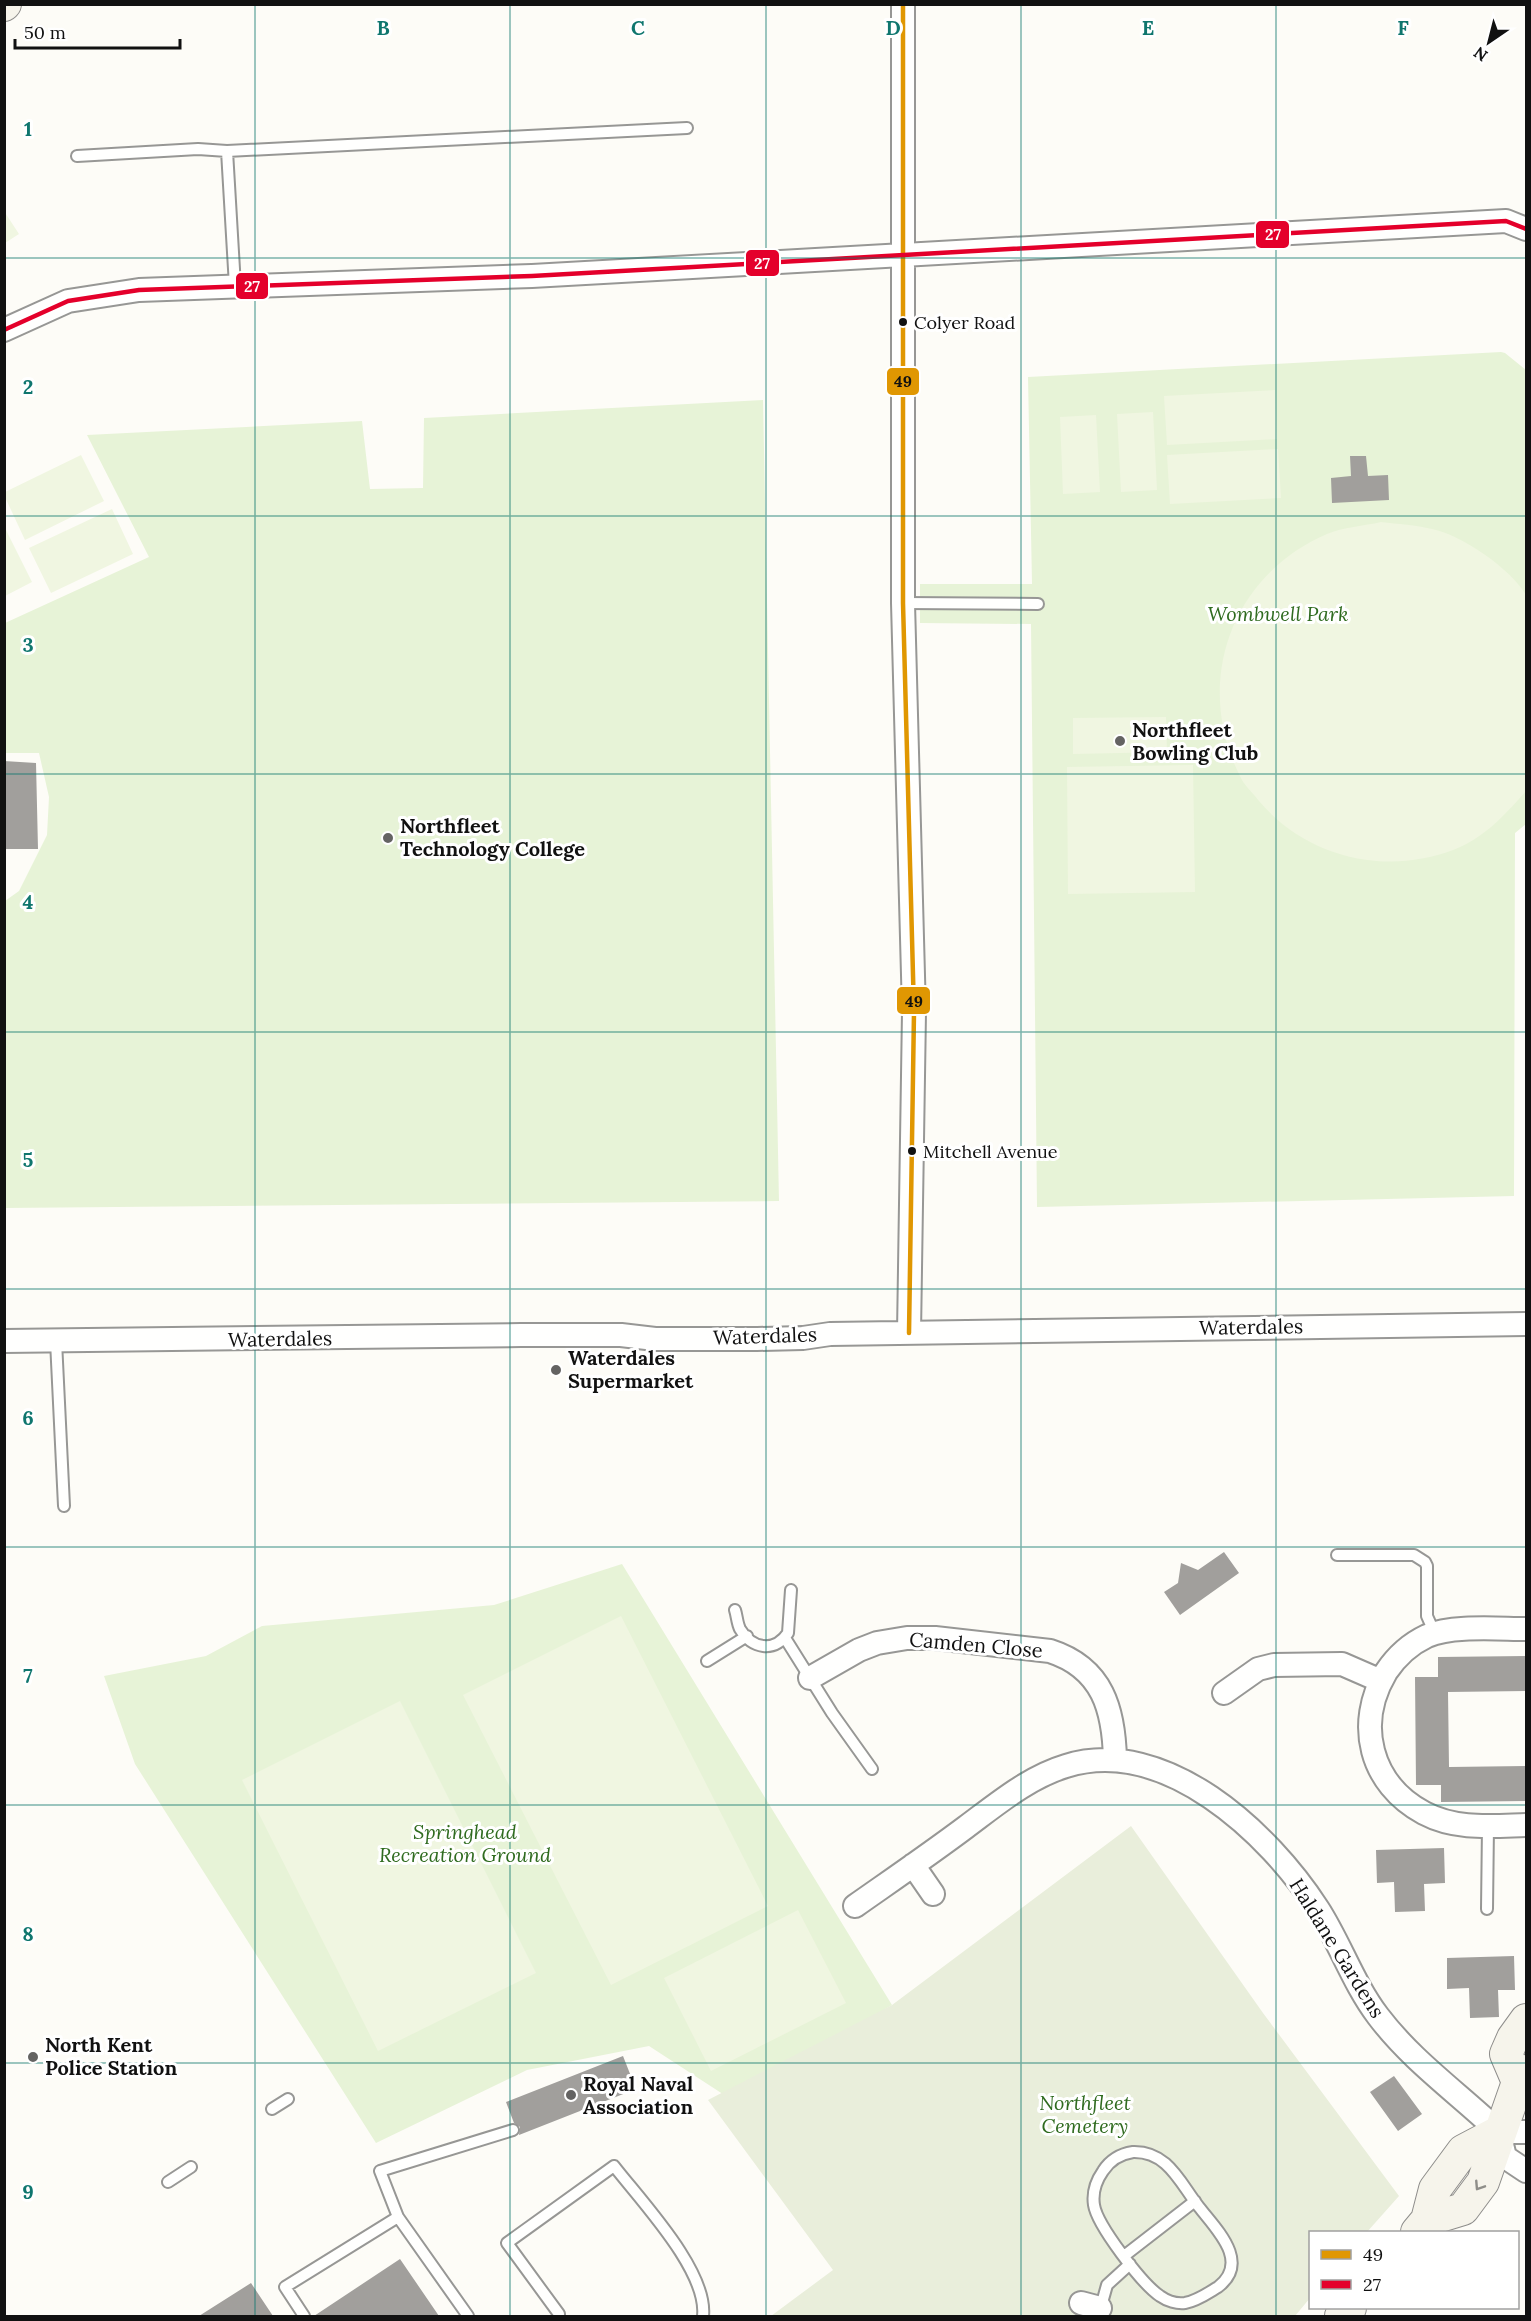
<svg xmlns="http://www.w3.org/2000/svg" width="1531" height="2321" font-family="Lora,serif">
<rect width="100%" height="100%" fill="#fdfcf7"/>
<path fill="#e7f3d7" d="M1501 352 1505 353 1526 370V824L1515 833 1514 1196 1037 1207 1031 624 920 623V584H1032L1028 377Z
M763 400 779 1201 5 1208V901L19 891 47 835 49 797 39 753H5V623L149 557 87 435 362 421 370 489 423 488 424 418Z
M622 1564 892 2005 732 2100 649 2046 527 2070 376 2143 135 1764 104 1676 206 1656 262 1626 494 1605Z"/>
<path fill="#e9eedb" d="M1131 1826 1263 2013 1399 2196 1367 2232H1310V2298L1295 2316H771L833 2270 708 2100 892 2005Z"/>
<path fill="#f0f6e1" d="M4 211 19 234 5 243H4Z
M1275 390 1277 439 1167 445 1164 396Z
M1153 412 1157 490 1121 492 1117 414Z
M1096 415 1100 492 1063 494 1060 417Z
M1278 449 1281 498 1170 504 1167 455Z
M81 455 104 501 25 540 5 497V492Z
M112 509 133 554 51 593 29 548Z
M1381 522C1398 524 1416 525 1432 529 1462 535 1511 569 1526 595V791C1505 815 1483 839 1453 850 1385 876 1306 857 1259 801 1254 794 1246 787 1242 780 1192 686 1229 576 1327 534 1343 527 1364 526 1381 522Z
M4 526 32 582 5 596H4Z
M1166 717 1167 752 1073 754V718Z
M1193 765 1195 892 1068 894 1067 767Z
M621 1616 768 1906 611 1985 463 1695Z
M400 1701 536 1973 378 2051 242 1780Z
M798 1910 846 2003 711 2071 664 1978Z"/>
<path fill="#a19f9c" d="M1350 456H1366L1368 476 1388 475 1389 500 1332 503 1331 478 1351 476Z
M4 761 36 763 38 849H4Z
M1224 1552 1239 1573 1180 1615 1164 1592 1178 1583 1181 1563 1198 1570Z
M1527 1656V1691L1448 1692 1449 1767 1527 1766V1801L1441 1802V1785H1416L1415 1677H1438V1657Z
M1444 1848 1445 1883 1424 1884 1425 1911 1395 1912 1394 1882 1377 1883 1376 1850Z
M1514 1956 1515 1990H1498L1499 2017 1470 2018 1469 1988 1447 1989V1958Z
M623 2056 636 2089 519 2135 520 2127 514 2123 506 2102Z
M1394 2076 1422 2114 1398 2131 1370 2092Z
M400 2259 439 2316H314Z
M251 2283 273 2316H199Z"/>
<g fill="none" stroke-linecap="round" stroke-linejoin="round">
<g stroke="#979795" stroke-width="14">
<path id="lane" d="M77 156 198 149 227 151
M235 286 227 151 687 128
M903 603 1038 604
M56 1341 64 1506
M1337 1555H1414L1425 1562 1427 1566V1616L1435 1634
M735 1610C737 1616 737 1623 740 1629 752 1649 774 1653 788 1633L791 1590
M785 1638 832 1713 872 1769
M707 1661 747 1636
M1487 1909 1488 1826
M272 2109 288 2099
M1133 2152C1168 2151 1180 2183 1199 2207 1216 2229 1251 2262 1218 2287 1208 2293 1197 2301 1185 2303 1177 2304 1167 2301 1160 2296 1142 2284 1097 2225 1094 2205 1092 2192 1096 2181 1103 2171 1110 2160 1120 2154 1133 2152Z
M168 2182 191 2167
M1124 2256 1195 2201
M1100 2310 1107 2285 1130 2264
M559 2314 507 2243 614 2166C641 2201 708 2271 703 2316
M304 2316 285 2287 398 2217
M468 2316 398 2217 380 2171 513 2130"/>
</g>
<g stroke="#979795" stroke-width="26">
<path id="street" d="M903 4V603L914 1012 909 1333
M4 330 68 301 139 290 532 276 1506 221 1526 229
M4 1341 521 1335H621L655 1339H757L803 1338 830 1334 1526 1324
M1526 1629C1498 1629 1452 1625 1427 1636 1410 1644 1396 1657 1386 1672 1355 1724 1370 1784 1424 1813 1456 1830 1491 1826 1526 1825
M810 1678 859 1650 877 1643 907 1638H935L1050 1651C1103 1668 1114 1710 1115 1760
M1224 1693 1258 1669 1274 1665 1342 1664 1381 1681
M913 1865 933 1894
M855 1906C892 1880 930 1854 966 1827 997 1804 1029 1777 1066 1766 1165 1735 1269 1833 1318 1909 1340 1943 1353 1983 1378 2016 1412 2061 1458 2093 1499 2132
M1499 2132 1505 2157 1526 2171
M1499 2132H1526
M1081 2303 1100 2308"/>
</g>
<g stroke="#8e8d8b" stroke-width="34">
<path id="secondary" d="M4 5 5 4
M1518 2082 1506 2054 1513 2038 1526 2020
M1427 2220 1435 2189 1463 2151 1499 2132
M1417 2232 1427 2220 1463 2209 1483 2182 1518 2082 1526 2071
M1341 2316 1350 2308"/>
</g>
<use href="#lane" stroke="#fffffe" stroke-width="10"/>
<use href="#street" stroke="#fffffe" stroke-width="22"/>
<use href="#secondary" stroke="#f6f4eb" stroke-width="32"/>
<g stroke="#fff" stroke-width="9">
<path id="bus-1" d="M903 4V603L914 1012 909 1333"/>
</g>
<g stroke="#fff" stroke-width="9">
<path id="bus-2" d="M4 330 68 301 139 290 532 276 1506 221 1526 229"/>
</g>
<use href="#bus-1" stroke="#e09702" stroke-width="4.5"/>
<use href="#bus-2" stroke="#e4002b" stroke-width="4.5"/>
</g>
<defs><path id="oneway-chevron" d="M-2-3.5L2.5 0L-2 3.5" fill="none" stroke-width="1.6" stroke-linecap="round" stroke-linejoin="round" transform="scale(1.5)"/></defs>
<use stroke="#8f8e89" href="#oneway-chevron" transform="translate(1479 2186) rotate(123)"/>
<path fill="none" stroke="#0f766e" stroke-width="1.5" stroke-opacity="0.55" d="M255 4V2316M510 4V2316M766 4V2316M1021 4V2316M1276 4V2316M4 258H1526M4 516H1526M4 774H1526M4 1032H1526M4 1289H1526M4 1547H1526M4 1805H1526M4 2063H1526"/>
<g fill="#111" stroke="#fff" stroke-width="2">
<circle cx="903" cy="322" r="5"/>
<circle cx="912" cy="1151" r="5"/>
</g>
<g fill="#646362" stroke="#fff" stroke-width="2">
<circle cx="1120" cy="741" r="6"/>
<circle cx="388" cy="838" r="6"/>
<circle cx="556" cy="1370" r="6"/>
<circle cx="33" cy="2057" r="6"/>
<circle cx="571" cy="2095" r="6"/>
</g>
<g text-anchor="middle" stroke-width="6" stroke-linejoin="round" paint-order="stroke">
<g font-size="18" fill="#111" stroke="#fff" text-anchor="start">
<text x="914" y="329">Colyer Road</text>
<text x="923" y="1158">Mitchell Avenue</text>
</g>
<g font-size="20" font-style="italic" fill="#2f6b1f" stroke="#fff">
<text x="1278" y="621">Wombwell Park</text>
<text x="465" y="1839">Springhead<tspan x="465" dy="23">Recreation Ground</tspan></text>
<text x="1085" y="2110">Northfleet<tspan x="1085" dy="23">Cemetery</tspan></text>
</g>
<g font-size="20" font-weight="bold" fill="#111" stroke="#fff" text-anchor="start">
<text x="1132" y="737">Northfleet<tspan x="1132" dy="23">Bowling Club</tspan></text>
<text x="400" y="833">Northfleet<tspan x="400" dy="23">Technology College</tspan></text>
<text x="568" y="1365">Waterdales<tspan x="568" dy="23">Supermarket</tspan></text>
<text x="45" y="2052">North Kent<tspan x="45" dy="23">Police Station</tspan></text>
<text x="583" y="2091">Royal Naval<tspan x="583" dy="23">Association</tspan></text>
</g>
<g font-size="20" fill="#111" stroke="#fff">
<text transform="translate(1251 1327) rotate(-1)" y="7">Waterdales</text>
<text transform="translate(765 1336) rotate(-2)" y="7">Waterdales</text>
<text transform="translate(280 1339) rotate(-1)" y="7">Waterdales</text>
<text transform="translate(976 1645) rotate(5)" y="7">Camden Close</text>
<text transform="translate(1337 1948) rotate(58)" y="7">Haldane Gardens</text>
</g>
</g>
<g font-size="20" text-anchor="middle" font-weight="bold" fill="#0f766e" stroke="#fff" stroke-width="6" stroke-linejoin="round" paint-order="stroke">
<text x="383" y="35">B</text>
<text x="638" y="35">C</text>
<text x="893" y="35">D</text>
<text x="1148" y="35">E</text>
<text x="1403" y="35">F</text>
<text x="28" y="136">1</text>
<text x="28" y="394">2</text>
<text x="28" y="652">3</text>
<text x="28" y="909">4</text>
<text x="28" y="1167">5</text>
<text x="28" y="1425">6</text>
<text x="28" y="1683">7</text>
<text x="28" y="1941">8</text>
<text x="28" y="2199">9</text>
</g>
<g stroke="#fff" stroke-width="2">
<rect x="1255" y="220" width="35" height="29" rx="6" fill="#e4002b"/>
<rect x="745" y="249" width="35" height="28" rx="6" fill="#e4002b"/>
<rect x="235" y="272" width="34" height="28" rx="6" fill="#e4002b"/>
<rect x="886" y="367" width="34" height="29" rx="6" fill="#e09702"/>
<rect x="896" y="986" width="35" height="29" rx="6" fill="#e09702"/>
</g>
<g font-size="16" text-anchor="middle" font-weight="bold" fill="#fff">
<text x="1273" y="240">27</text>
<text x="762" y="269">27</text>
<text x="252" y="292">27</text>
</g>
<g font-size="16" text-anchor="middle" font-weight="bold" fill="#111">
<text x="903" y="387">49</text>
<text x="914" y="1007">49</text>
</g>
<rect width="1531" height="2321" fill="none" stroke="#111111" stroke-width="12"/>
<rect x="1309" y="2231" width="210" height="78" fill="#ffffff" stroke="#a0a0a0" stroke-width="1.5"/>
<rect x="1321" y="2250" width="30" height="9" fill="#e09702" stroke="#a0a0a0" stroke-width="1.5"/>
<text x="1363" y="2261" font-size="18" fill="#111111">49</text>
<rect x="1321" y="2280" width="30" height="9" fill="#e4002b" stroke="#a0a0a0" stroke-width="1.5"/>
<text x="1363" y="2291" font-size="18" fill="#111111">27</text>
<g transform="translate(1489 42) rotate(215)" stroke="#ffffff" stroke-width="4.5" paint-order="stroke">
<path d="M0-4.5L10 22L0 15L-10 22Z" fill="#111111"/>
<text y="-9" font-size="16" font-weight="bold" text-anchor="middle" fill="#111111">N</text>
</g>
<path d="M15 39v9h165v-9" fill="none" stroke="#111111" stroke-width="3"/>
<text x="24" y="39" font-size="18" fill="#111111" stroke="#ffffff" stroke-width="4.5" paint-order="stroke">50 m</text>
</svg>
